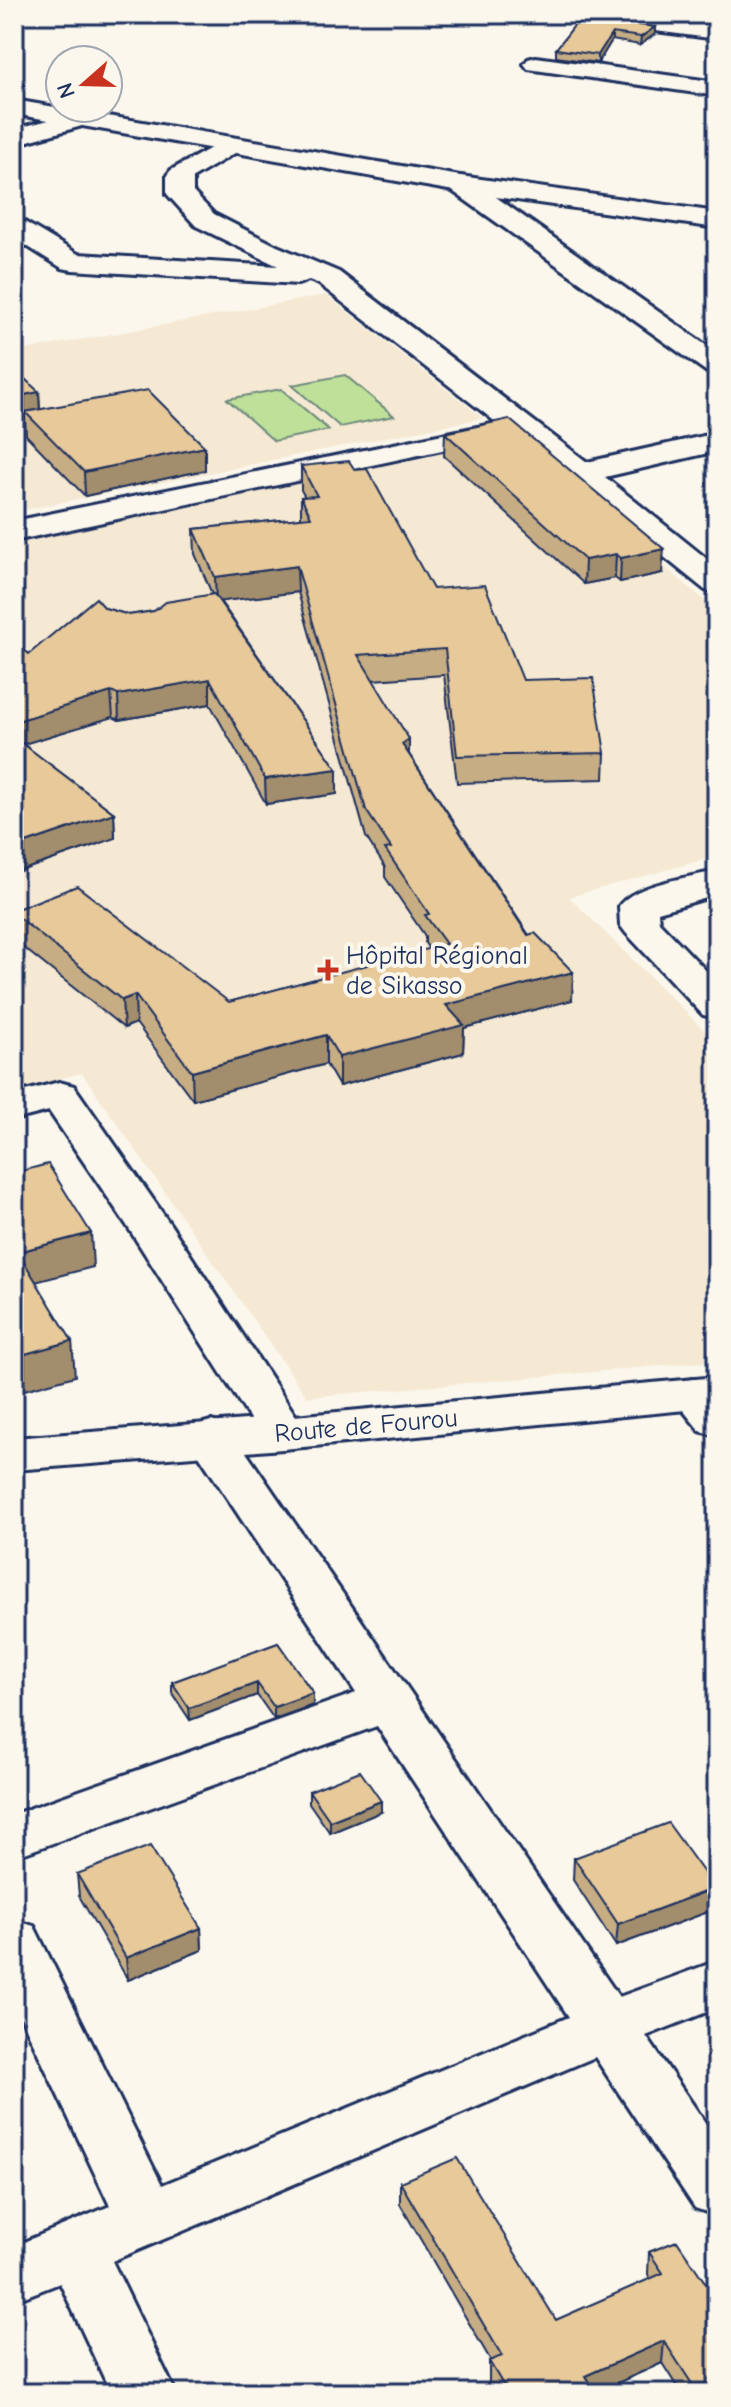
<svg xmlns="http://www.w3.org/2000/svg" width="731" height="2407" font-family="'Comic Neue',sans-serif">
<rect width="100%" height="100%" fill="#fbf7ec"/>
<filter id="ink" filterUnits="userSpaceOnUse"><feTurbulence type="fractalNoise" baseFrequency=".0125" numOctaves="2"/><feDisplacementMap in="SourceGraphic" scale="16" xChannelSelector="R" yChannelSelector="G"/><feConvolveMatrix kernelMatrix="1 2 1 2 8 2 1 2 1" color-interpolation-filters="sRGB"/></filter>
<g filter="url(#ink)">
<path fill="#f5e9d3" d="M326 295 483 418 14 512V352Z
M514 439 717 611V856L569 897 717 1043V1361L307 1397 82 1073 14 1091V541Z"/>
<path fill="#bee099" stroke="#6c887c" stroke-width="2" d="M345 375 394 416 340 427 292 385Z
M281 389 329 430 274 441 227 399Z"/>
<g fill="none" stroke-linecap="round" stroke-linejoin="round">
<g stroke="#1b2f5e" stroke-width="6">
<path id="minor" d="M566 14H632L717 25V39L578 21 570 19Z
M536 57 717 82V96L528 69 524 64 528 59Z
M80 112 89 114 92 119 89 124 14 145V129Z
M231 137 240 140 244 145 240 150 193 178V192L214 214 277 246 339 272 587 462 717 433V451L605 477 717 567V593L705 590 513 435 14 541V521L497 423 319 284 309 280 298 284 72 270 62 268 14 238V219L23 221 78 254 278 266 196 226 167 194V175L171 170Z
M460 176 469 178 717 353V375L707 372 451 190 447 184 451 178Z
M717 871V895L658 912 659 922 717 982V1018L703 1015 626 933 620 925 619 906C634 884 691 877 717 871Z
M59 1082 74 1086 170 1224 307 1433 300 1444 283 1449 266 1444 126 1224 49 1111 14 1120V1094Z
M694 1379 711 1383 717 1390V1436L700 1431 670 1394 677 1383Z
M211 1421 228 1426 619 1997 717 1961V2008L646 2036 717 2140V2216L695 2208 595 2057 112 2261 176 2393H111L60 2283 14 2301V2246L110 2206 14 2002V1920L34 1926 162 2185 569 2017 377 1726 14 1857V1814L356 1693 187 1437 194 1426Z"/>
</g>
<g stroke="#1b2f5e" stroke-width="6">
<path id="tertiary" d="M14 100 460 176 717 212V228L460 192 14 114Z"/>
</g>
<g stroke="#1b2f5e" stroke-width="6">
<path id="secondary" d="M717 1377V1407L283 1449 14 1470V1438L283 1417Z"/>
</g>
<use href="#minor" fill="#fbf7ec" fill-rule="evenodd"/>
<use href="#tertiary" fill="#fbf7ec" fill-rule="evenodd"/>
<use href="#secondary" fill="#fbf7ec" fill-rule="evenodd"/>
</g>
<path fill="#c7ad84" stroke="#1b2f5e" stroke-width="2" d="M655 14H682L678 17Z
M581 17 655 27V34L640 45 612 40 598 63 556 57V49Z
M39 392 40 410 205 447V470L85 496 26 435 25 418 14 420Z
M445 433 662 573 620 582 615 578 584 584 444 456Z
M301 466 433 589 523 680 605 753 604 779 457 783 444 675 373 680 409 754 572 1000 464 1028 463 1053 339 1086 326 1064 193 1100 136 1023 124 1028 14 940V910L229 1002 429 949 425 943V936L385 877V867L366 837 298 592 220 601 337 769V794L266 804 210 704 119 720 113 717 23 744 114 813 115 838 14 873V642L29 654 105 608 129 615 154 611 212 594 195 554 194 529 301 518V497H305L301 490Z
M278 1643 313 1693V1705L274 1719 257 1695 190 1720 172 1693V1682Z
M309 1791 381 1812 330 1833 309 1803Z
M574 1858 715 1888 713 1910 616 1946 573 1880Z
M77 1874 201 1928 202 1950 128 1980 79 1896Z
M400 2182 556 2320 650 2279 648 2274 649 2252 677 2241 717 2393H681L662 2363 595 2393H494L489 2383V2361H491L400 2204Z"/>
<path fill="#a28d6c" stroke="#1b2f5e" stroke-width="2" d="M655 27V34L640 45 641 37Z
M612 33V40L598 63V55Z
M39 392 40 415 25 412V418L14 420V397Z
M205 447V470L85 496 84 472Z
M664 549 662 573 620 582 621 558Z
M616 554 615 578 584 584 585 560Z
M297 566 298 592 216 602 215 577Z
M210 679V704L119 720 118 695Z
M111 692 113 717 14 747V722Z
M409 739V766L402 744Z
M337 769V794L266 804 265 779Z
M114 813 115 838 14 873V847Z
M573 972 572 1000 464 1028 463 1053 339 1086V1057L446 1005Z
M135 995 136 1023 124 1028 122 1000Z
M326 1035V1064L193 1100 192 1072Z
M91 1233 93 1267 20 1286 18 1252Z
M72 1341 75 1376 14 1393V1357Z
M257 1683V1695L190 1720 189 1708Z
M313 1693V1705L274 1719V1707Z
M381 1801V1812L330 1833V1821Z
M715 1888 713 1910 616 1946 618 1924Z
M201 1928 202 1950 128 1980 126 1958Z
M664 2341 662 2363 595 2393 585 2376Z"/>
<path fill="#e7c99a" stroke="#1b2f5e" stroke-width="2" d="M581 17 655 27 641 37 612 33 598 55 556 49Z
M14 369 39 392 14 397Z
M148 390 205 447 84 472 25 412Z
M509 419 664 549 621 558 616 554 585 560 445 433Z
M349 461 355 470 367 469 433 589 485 585 523 680 593 678 605 753 457 756 445 649 358 655 409 739 402 744 528 935 535 933 573 972 446 1005 464 1025 339 1057 326 1035 192 1072 135 995 122 1000 14 914V910L77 886 229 1002 446 944 425 915 429 914 385 849 391 848 366 810 297 566 215 577 194 529 311 517 301 497 317 496 301 466Z
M214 594 337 769 265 779 210 679 118 695 111 692 14 722V642L29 654 96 598 105 608 129 615 154 611 166 602Z
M14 737 114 813 14 847Z
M48 1164 91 1233 18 1252 72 1341 14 1357V1173Z
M278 1643 313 1693 274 1707 257 1683 189 1708 172 1682Z
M360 1771 381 1801 330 1821 309 1791Z
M668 1823 715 1888 618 1924 574 1858Z
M150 1846 201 1928 126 1958 77 1874Z
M457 2158 556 2320 663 2273 649 2252 677 2241 717 2300V2393H698L664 2341 585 2376 595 2393H508L489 2361 502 2356 400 2182Z"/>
</g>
<path fill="#c8321e" stroke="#fbf7ec" stroke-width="3" d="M324 958h8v8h8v8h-8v8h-8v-8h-8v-8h8z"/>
<g text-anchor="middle" stroke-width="8" stroke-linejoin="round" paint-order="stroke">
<g font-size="26" fill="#1b2f5e" stroke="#fbf7ec" text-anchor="start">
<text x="346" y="964">Hôpital Régional<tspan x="346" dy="30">de Sikasso</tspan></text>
</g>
<g font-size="26" fill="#1b2f5e" stroke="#fbf7ec">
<text transform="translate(366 1425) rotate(-5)" y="9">Route de Fourou</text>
</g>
</g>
<rect width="731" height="2407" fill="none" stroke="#fbf7ec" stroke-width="48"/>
<rect x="24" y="24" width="683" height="2359" fill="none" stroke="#1b2f5e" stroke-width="3" filter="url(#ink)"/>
<g transform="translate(84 84) rotate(250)"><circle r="38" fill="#fbf7ec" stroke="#a1a7b3" stroke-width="2"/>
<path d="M0-6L14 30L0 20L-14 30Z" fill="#c8321e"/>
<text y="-12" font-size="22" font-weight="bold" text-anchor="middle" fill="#1b2f5e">N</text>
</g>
</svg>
